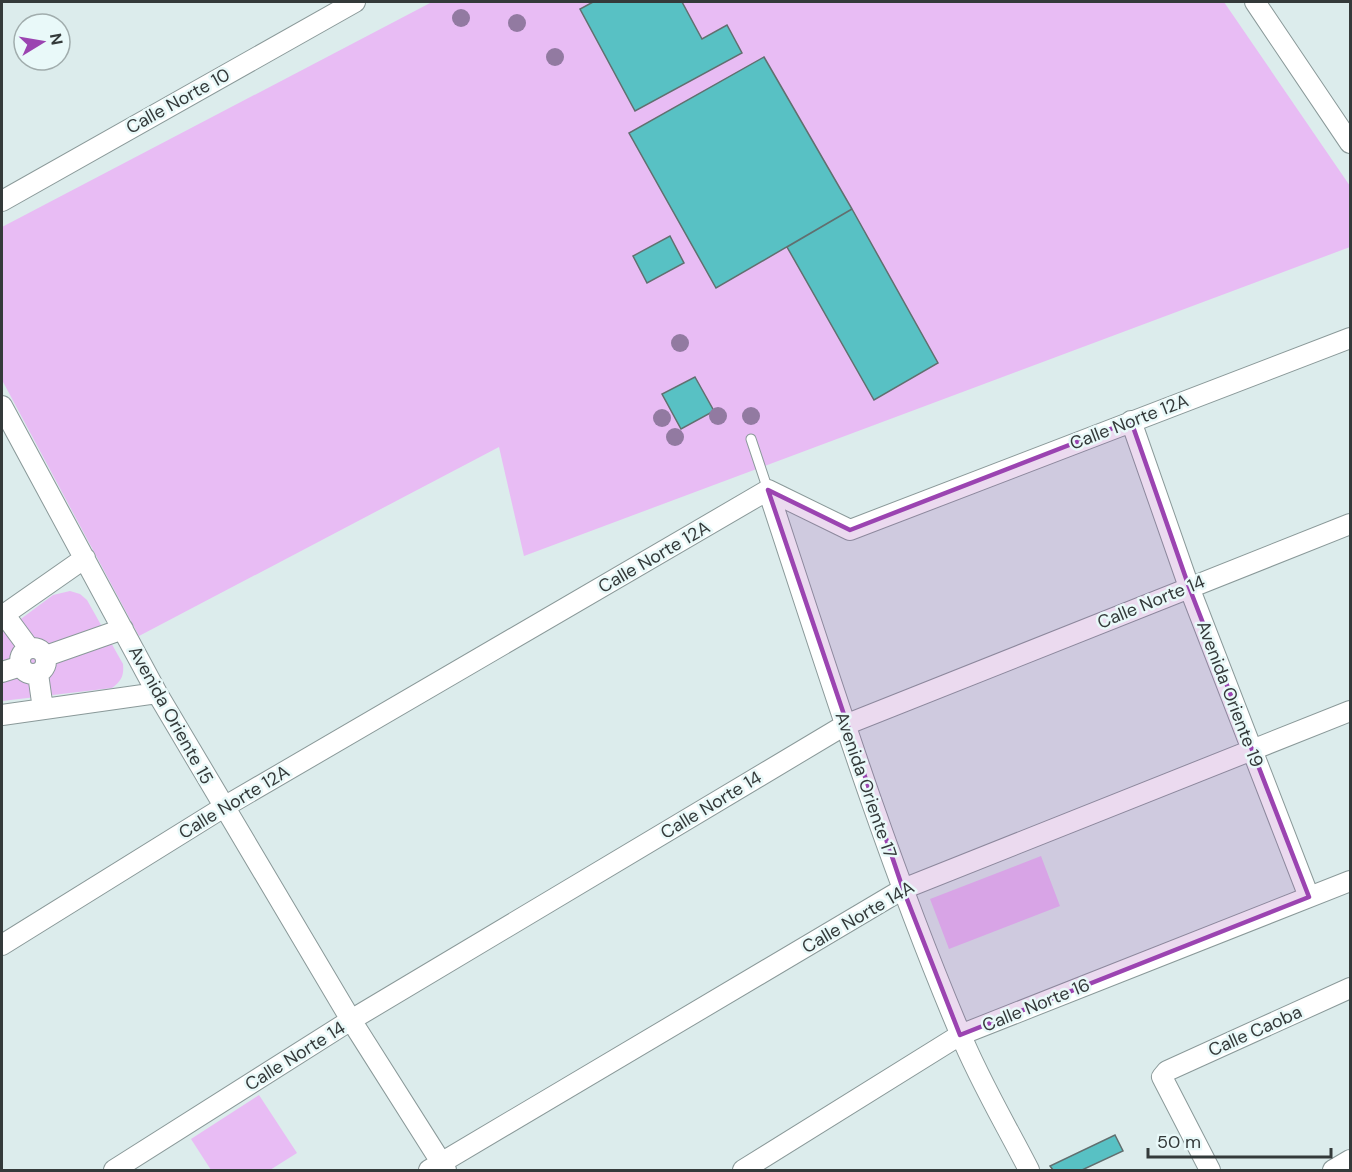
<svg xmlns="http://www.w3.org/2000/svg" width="1352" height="1172" font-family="'DM Sans',sans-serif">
<rect width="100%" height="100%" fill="#dcecec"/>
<path fill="#e8bcf4" d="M432 2H1224L1350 186V247L524 556 499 447 139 636 2 380V227Z
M70 591 80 594 87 600 123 664C124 675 122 681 112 688L2 701V633L53 595Z
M1041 856 1060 906 949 949 930 899Z
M259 1095 297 1153 270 1170H211L191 1139Z"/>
<path fill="#58c1c4" stroke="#616f6f" stroke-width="1.5" d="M593 2H682L702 39 727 25 742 53 635 111 580 9Z
M764 57 852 209 716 288 629 133Z
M852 209 938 363 874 400 787 247Z
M670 236 684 263 647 283 633 256Z
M695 377 714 411 681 429 662 394Z
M1115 1135 1123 1151 1082 1170H1053L1050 1166Z"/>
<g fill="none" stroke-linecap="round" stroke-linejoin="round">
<g stroke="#8a9999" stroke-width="11">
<path id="lane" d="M751 439 768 490"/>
</g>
<g stroke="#8a9999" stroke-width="22">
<path id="street" d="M1255 2 1350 143
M2 201 355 2
M2 406 157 693 351 1020 446 1170
M1131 421 1189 587 1309 897
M768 490C828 672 885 856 960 1033 979 1080 1006 1125 1029 1170
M4 614 29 648
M2 616 85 558
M20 661a13 13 0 1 1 26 0a13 13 0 1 1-26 0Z
M46 656 123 629
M2 672 21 666
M38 674 43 709
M2 715 157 693
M2 945 224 807 768 490 850 530 1350 338
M114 1170 351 1020 845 725 1350 524
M429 1170 903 889 1350 711
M743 1170 960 1035 1350 881
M1210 1170 1162 1077 1167 1071 1350 988
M1333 1170 1350 1160"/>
</g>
<use href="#lane" stroke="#fff" stroke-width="9"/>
<use href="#street" stroke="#fff" stroke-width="20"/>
</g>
<g fill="#927aa1">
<circle cx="461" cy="18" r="9"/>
<circle cx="517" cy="23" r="9"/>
<circle cx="555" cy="57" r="9"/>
<circle cx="680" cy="343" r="9"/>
<circle cx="718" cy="416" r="9"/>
<circle cx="751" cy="416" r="9"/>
<circle cx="662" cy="418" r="9"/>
<circle cx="675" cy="437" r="9"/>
</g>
<path fill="#9b44b1" fill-opacity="0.2" stroke="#9b44b1" stroke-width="4.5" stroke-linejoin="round" d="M1131 421 1189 587 1309 897 960 1035 903 889 768 490 850 530Z"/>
<g text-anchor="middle" stroke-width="5" stroke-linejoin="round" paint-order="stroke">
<g font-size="18" fill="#343a3a" stroke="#e9f9f9">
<text transform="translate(178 101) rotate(-29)" y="6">Calle Norte 10</text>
<text transform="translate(1129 422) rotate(-21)" y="6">Calle Norte 12A</text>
<text transform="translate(654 557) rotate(-30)" y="6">Calle Norte 12A</text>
<text transform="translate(1151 602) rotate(-22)" y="6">Calle Norte 14</text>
<text transform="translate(1230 694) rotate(69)" y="6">Avenida Oriente 19</text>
<text transform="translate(171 715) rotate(61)" y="6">Avenida Oriente 15</text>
<text transform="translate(866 785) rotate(71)" y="6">Avenida Oriente 17</text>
<text transform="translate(234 802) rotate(-31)" y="6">Calle Norte 12A</text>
<text transform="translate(711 805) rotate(-31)" y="6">Calle Norte 14</text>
<text transform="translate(858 917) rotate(-30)" y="6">Calle Norte 14A</text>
<text transform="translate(1036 1005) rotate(-22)" y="6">Calle Norte 16</text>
<text transform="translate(1255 1031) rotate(-24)" y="6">Calle Caoba</text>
<text transform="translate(295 1056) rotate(-32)" y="6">Calle Norte 14</text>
</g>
</g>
<rect width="1352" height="1172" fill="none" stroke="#343a3a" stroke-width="6"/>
<g transform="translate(42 42) rotate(79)"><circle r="28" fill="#e9f9f9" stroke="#a1adad" stroke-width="1.5"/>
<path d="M0-4.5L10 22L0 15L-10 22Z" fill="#9b44b1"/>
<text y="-9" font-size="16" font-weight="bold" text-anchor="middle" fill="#343a3a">N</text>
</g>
<path d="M1148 1148v9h183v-9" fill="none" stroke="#343a3a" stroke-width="3"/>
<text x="1157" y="1148" font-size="18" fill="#343a3a" stroke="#e9f9f9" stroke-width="4.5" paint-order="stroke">50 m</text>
</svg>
